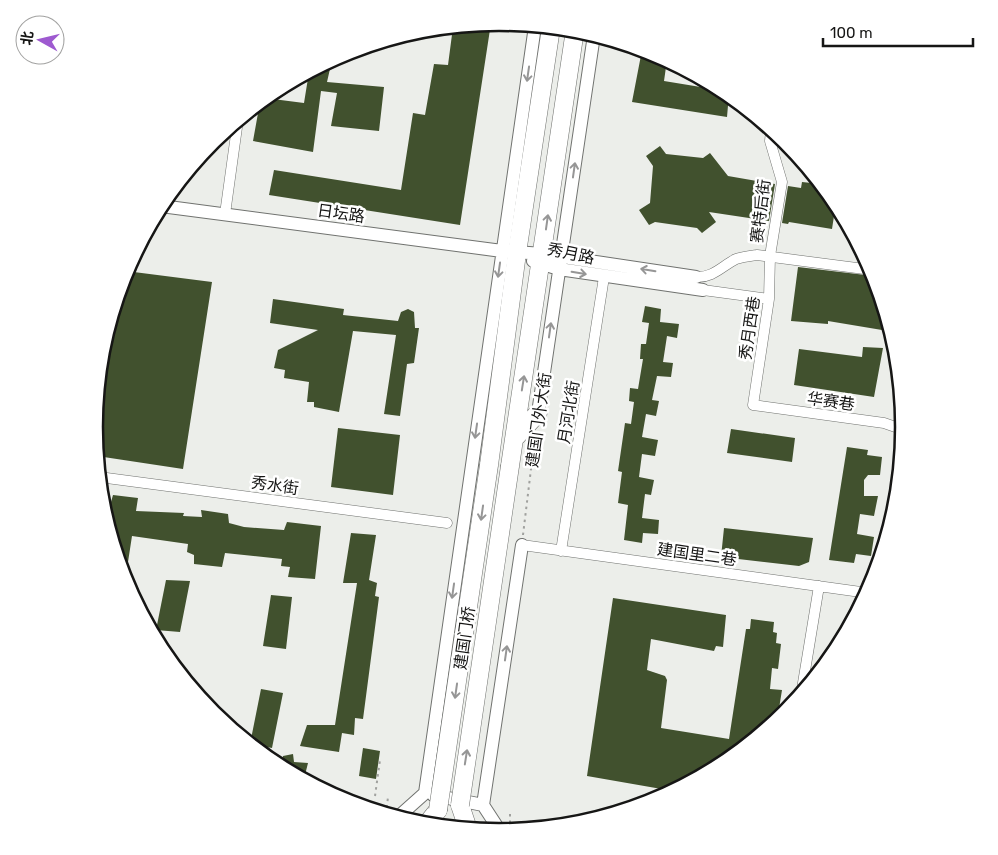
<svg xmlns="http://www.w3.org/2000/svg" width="998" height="855" font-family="Rubik,'Noto Sans SC',sans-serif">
<rect width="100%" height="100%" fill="#eceeea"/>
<path fill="#41512e" d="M491 23 460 225 269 195 274 170 401 190 413 113 425 115 434 64 448 65 453 27Z
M642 50 667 60 664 81 725 91 729 94 727 117 632 102Z
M332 60 327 82 384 87 379 131 331 126 337 93 321 91 313 152 253 141 260 102 265 98 304 103 309 72Z
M660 146 666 154 703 158 710 153 728 176 775 184 769 221 709 212 716 222 702 233 697 228 655 222 649 225 639 210 650 203 653 166 646 156Z
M802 182 821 184 836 203 832 229 789 222 788 224 782 223 788 186 801 188Z
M798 267 874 276 889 325 888 331 828 321V324L791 321Z
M126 271 212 282 183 469 97 456 94 427 102 348Z
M273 299 344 309 343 315 398 321 401 312 408 309 414 312 415 328H419L414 363 407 364 400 416 384 414 396 335 353 331 339 412 314 407V402H307L309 382 284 378 285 370 274 368 278 350 318 330 270 323Z
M645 306 661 309 660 322 679 324 677 338 667 336 663 362 673 363 671 377 657 376 652 400 659 401 656 416 646 414 642 437 658 440 655 456 642 454 639 477 654 480 651 495 645 494 642 518 659 520 658 534 643 533 642 543 624 540 628 505 618 503 622 472 618 471 625 423 631 424 634 402 629 401 630 388 638 389 643 359H640L641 344H646L649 323 642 322Z
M863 347 883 348 874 397 794 385 799 349 862 357Z
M338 428 400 435 393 495 331 487Z
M731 429 795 438 792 462 727 453Z
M847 447 868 450 867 455 882 457 880 475H868L864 480V496H878L874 516 860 514 857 534 874 537 871 556 856 554 854 563 829 560Z
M113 495 138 498 136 511 184 513 183 516 202 517 201 510 228 514 229 523 244 527 284 530 287 522 321 526 315 579 288 577 290 567 281 566 282 559 225 553 222 567 194 564V555L187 552 188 544 132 536 128 562 118 561 109 529 110 518H105L102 509 103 503 111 502Z
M724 528 813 538 809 562 799 566 721 557Z
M351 533 376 535 369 580 377 583 375 596 379 597 363 719 355 718 354 735 342 733 339 752 300 746 307 725H335L357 583H343Z
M166 580 190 581 180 632 156 630Z
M271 595 292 597 286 649 263 646Z
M613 598 726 615 723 647 716 646 714 651 651 639 647 670 665 676 667 680 661 728 729 739 746 629H750L751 619 774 622 773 632 777 633 776 643 781 644 778 669 772 668 770 689 782 690 777 721 724 764 673 791 587 776Z
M261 689 283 693 272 748 250 744Z
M363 748 380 751 376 779 359 776Z
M293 754 294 762 308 763 305 775 281 768 283 756Z"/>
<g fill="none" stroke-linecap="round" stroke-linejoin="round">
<g stroke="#70726f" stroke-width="11">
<path id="minor" d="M771 130 770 141 782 182 770 256 769 299 753 405 884 423 904 430
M770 141 786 142
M225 214 238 120
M696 277C713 278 722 266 736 259 742 257 750 256 757 255L872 270
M703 290 769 299
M99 477 447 523
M522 545 868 593
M561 551 604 277
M801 695 819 586"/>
</g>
<g stroke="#70726f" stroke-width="14">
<path id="tertiary" d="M161 206 502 251 543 254 696 277
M533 261 559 269 703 290
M538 413 594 35
M425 793 535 26
M433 795 483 805 498 828 497 832
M483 805 522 545
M397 818 425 793"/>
</g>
<g stroke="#70726f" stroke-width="19">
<path id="trunk" d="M514 439 538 413
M489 465 517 253 551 28
M510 466 575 30
M460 805 468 829
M426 825 438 810"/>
</g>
<path stroke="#a0a19e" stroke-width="2" stroke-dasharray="2.5 4" stroke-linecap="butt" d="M523 535 535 436
M375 796 380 760
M352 804 380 807 389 811
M386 814 388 797
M510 814V831"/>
<use href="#minor" stroke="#fff" stroke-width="10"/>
<use href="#tertiary" stroke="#fff" stroke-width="12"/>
<use href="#trunk" stroke="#fff" stroke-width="18"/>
<g stroke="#70726f" stroke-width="19" stroke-linecap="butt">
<path id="trunk-bridge" d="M460 805 510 466
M438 810 489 465"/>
</g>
<use href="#trunk-bridge" stroke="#fff" stroke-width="18"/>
</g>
<defs><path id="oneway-shaft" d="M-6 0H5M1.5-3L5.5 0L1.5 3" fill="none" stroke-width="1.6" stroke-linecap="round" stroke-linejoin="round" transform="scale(1.25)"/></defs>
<g stroke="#969696">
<use href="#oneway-shaft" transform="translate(528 74) rotate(98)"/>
<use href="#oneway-shaft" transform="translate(574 170) rotate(-82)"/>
<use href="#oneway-shaft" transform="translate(547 222) rotate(-82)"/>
<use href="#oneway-shaft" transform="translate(499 270) rotate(98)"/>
<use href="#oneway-shaft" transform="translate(648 270) rotate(-171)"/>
<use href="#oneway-shaft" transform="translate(579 273) rotate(9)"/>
<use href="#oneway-shaft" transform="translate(550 330) rotate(-82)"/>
<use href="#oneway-shaft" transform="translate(523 383) rotate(-81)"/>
<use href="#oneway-shaft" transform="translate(476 431) rotate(98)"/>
<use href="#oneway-shaft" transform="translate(482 513) rotate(98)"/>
<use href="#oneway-shaft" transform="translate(453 591) rotate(98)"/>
<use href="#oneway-shaft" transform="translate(506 653) rotate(-82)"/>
<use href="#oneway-shaft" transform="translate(456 691) rotate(98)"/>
<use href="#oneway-shaft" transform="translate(466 757) rotate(-81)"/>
</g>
<g text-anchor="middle" stroke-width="5" stroke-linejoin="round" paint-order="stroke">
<g font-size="16" fill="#161615" stroke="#fff">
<text transform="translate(760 211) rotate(-83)" y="6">赛特后街</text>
<text transform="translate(341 213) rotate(8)" y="6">日坛路</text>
<text transform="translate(571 253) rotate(12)" y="6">秀月路</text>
<text transform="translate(749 328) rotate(-82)" y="6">秀月西巷</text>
<text transform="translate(831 401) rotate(8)" y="6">华赛巷</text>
<text transform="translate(568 412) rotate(-81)" y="6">月河北街</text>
<text transform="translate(538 420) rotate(-82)" y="6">建国门外大街</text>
<text transform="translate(275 485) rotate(8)" y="6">秀水街</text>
<text transform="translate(697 554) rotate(8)" y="6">建国里二巷</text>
<text transform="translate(464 638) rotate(-82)" y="6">建国门桥</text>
</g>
</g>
<path d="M0 0H998V855H0ZM103 427a396 396 0 1 1 792 0a396 396 0 1 1-792 0Z" fill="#fff" fill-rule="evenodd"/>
<path fill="none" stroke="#161615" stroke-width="2.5" d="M103 427a396 396 0 1 1 792 0a396 396 0 1 1-792 0Z"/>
<g transform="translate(40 40) rotate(278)"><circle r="24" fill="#ffffff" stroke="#a2a2a1"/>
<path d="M0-4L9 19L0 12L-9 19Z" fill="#9e5ad0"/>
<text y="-8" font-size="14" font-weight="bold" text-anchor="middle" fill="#161615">北</text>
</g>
<path d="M823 38v8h150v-8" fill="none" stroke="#161615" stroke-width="2.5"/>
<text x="830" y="38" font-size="15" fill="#161615" stroke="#ffffff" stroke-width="4" paint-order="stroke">100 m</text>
</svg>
